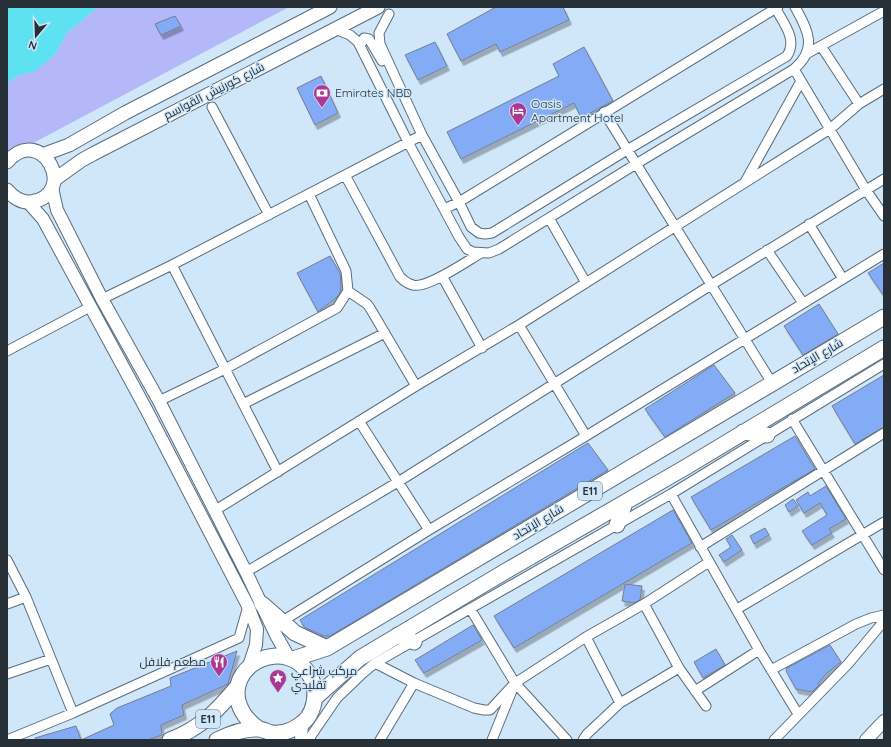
<svg xmlns="http://www.w3.org/2000/svg" width="891" height="747" font-family="Quicksand,Cairo,sans-serif">
<defs>
<filter id="shadow"><feDropShadow dx="2.5" dy="4.5" stdDeviation="0" flood-color="#0004"/></filter>
</defs>
<rect width="100%" height="100%" fill="#d0e6f9"/>
<path fill="#b4b8f8" d="M98 7H289L7 157V84L19 75 34 71 55 55 67 33Z"/>
<path fill="#5ee2f1" d="M7 7H98L67 33 55 55 34 72 19 75 7 84Z"/>
<path fill="#84acf6" stroke="#727d93" filter="url(#shadow)" d="M496 7H563L569 20 500 52 496 44 461 61 447 34Z
M175 16 181 26 161 35 155 24Z
M435 42 447 66 418 80 405 55Z
M584 47 613 101 581 118 574 103 461 159 447 132 559 76 553 64Z
M321 76 338 113 315 125 297 88Z
M330 256 340 273 341 285 340 293 337 297 318 312 297 273Z
M884 263V296L868 273Z
M819 304 838 334 803 355 784 326Z
M714 365 735 393 665 437 645 409Z
M884 375V427L855 444 832 406Z
M795 436 815 469 711 530 691 497Z
M588 443 608 470 330 636H324L304 627 300 620Z
M826 486 846 519 829 529 832 533 812 545 802 531 827 515 820 503 804 513 796 500 808 492 810 496Z
M793 499 798 506 789 512 785 505Z
M673 510 692 543 514 648 494 616Z
M765 528 769 535 754 544 750 536Z
M732 535 742 550 724 562 719 555 731 547 726 539Z
M625 584 642 586 640 600 634 603 622 601Z
M473 625 482 640 424 673 415 660Z
M830 645 841 662 827 673 819 682V685L812 692 796 689 786 671 787 668Z
M716 649 725 665 703 678 694 662Z
M237 651 228 684 182 705 184 715 161 725 162 735 148 740H36L35 738 76 726 81 740 114 725 110 714 117 708 171 686 170 678Z"/>
<g fill="none" stroke-linecap="round" stroke-linejoin="round">
<g stroke="#596d7e" stroke-width="11">
<path id="minor" d="M389 14 379 33 380 44 422 135 459 202 471 227 479 233 485 234 492 233 518 217 627 150 787 56C798 39 783 23 775 7
M335 29 350 35 358 42 408 142 459 237 467 249 473 252 489 253 499 249 636 164 794 69C818 49 808 30 795 7
M360 46 364 38 369 39 382 61
M821 46 859 104
M808 53 884 11
M794 69 866 190 884 216
M212 107 269 215
M604 112 772 383
M345 175 400 277C403 280 408 284 413 285 427 289 467 261 481 253
M745 182 801 81
M444 209 459 202 778 7
M549 218 586 283
M809 224 843 279
M767 250 803 303
M172 265 278 472
M442 276 482 348
M348 291 367 304 370 308 416 386
M102 299 172 265 422 135
M519 325 586 436
M7 351 90 307
M159 401 225 369 337 308 348 291 346 271 309 194
M243 404 385 333
M792 419 884 570
M359 421 429 530
M671 494 759 650 798 714
M214 511 416 386 519 325 830 129 859 104 884 89
M700 547 884 433
M7 560 26 597 73 713
M246 572 398 482 711 285 884 179
M7 604 26 597
M737 609 884 522
M471 610 515 683 567 740
M281 622 429 530 586 436 884 254
M586 637 620 703
M375 663 414 683 474 708 484 710H490L515 683 586 637 644 604 709 562
M679 668 706 706
M771 670 856 624 871 618 884 615
M7 674 51 659
M695 691 759 650
M7 740 73 713 239 638 248 606
M310 740 311 736 337 698 363 673 375 663 671 494 884 364
M380 740 414 683
M492 740 513 688
M583 740 587 734 620 703 679 668 644 604
M774 740 848 664 884 621"/>
</g>
<g stroke="#596d7e" stroke-width="14">
<path id="tertiary" d="M52 188 57 210 102 299 159 401 246 572 276 635 289 658
M28 202 43 219 146 409 248 606 257 629 256 645 249 666
M301 740 302 723
M866 740 884 721"/>
</g>
<g stroke="#596d7e" stroke-width="15">
<path id="secondary" d="M42 155 69 145 125 113 330 7
M7 162C41 122 80 194 31 202 21 203 13 197 7 190
M54 180 82 160 93 154 378 7"/>
</g>
<g stroke="#596d7e" stroke-width="17">
<path id="primary" d="M743 432 767 435
M617 525 625 503
M262 604 295 633 327 648
M398 635 414 642
M293 659 327 648 884 317
M315 698 360 658 506 571 686 467 884 348
M170 740C201 728 217 711 238 686
M217 740C229 734 244 728 258 729 263 729 267 732 272 733 282 734 293 730 301 724 311 717 315 704 315 692 314 681 308 670 299 663 267 641 222 675 242 711 246 719 252 724 259 729"/>
</g>
<use href="#minor" stroke="#fff" stroke-width="9"/>
<use href="#tertiary" stroke="#fff" stroke-width="12"/>
<use href="#secondary" stroke="#fff" stroke-width="13"/>
<use href="#primary" stroke="#fff" stroke-width="15"/>
</g>
<defs>
<g id="bank-pin" transform="scale(0.9)"><path d="M0 17L-7.5 6A9.5 9.5 0 1 1 7.5 6Z" fill="#ac3892" stroke="#d0e6f9"/><path d="M-6-4H6V4H-6ZM0-2.3a2.3 2.3 0 1 0 0 4.6a2.3 2.3 0 1 0 0-4.6Z" fill="#fff"/></g>
<g id="hotel-pin" transform="scale(0.9)"><path d="M0 17L-7.5 6A9.5 9.5 0 1 1 7.5 6Z" fill="#ac3892" stroke="#d0e6f9"/><path d="M-6-4.5h1.5V1H6V5H4.5V3h-9V5H-6ZM-4 0a1.8 1.8 0 1 1 3.6 0ZM.5 0V-2.5h3Q6-2.5 6 0Z" fill="#fff"/></g>
<g id="restaurant-pin" transform="scale(0.9)"><path d="M0 17L-7.5 6A9.5 9.5 0 1 1 7.5 6Z" fill="#ac3892" stroke="#d0e6f9"/><path d="M-5-6h1v4h1v-4h1v4h1v-4h1v5L-1.5 .5V6h-2V.5L-5-1ZM5-6V6H3V1.5H1.5Q1.5-4 5-6Z" fill="#fff"/></g>
<g id="sight-pin" transform="scale(0.9)"><path d="M0 17L-7.5 6A9.5 9.5 0 1 1 7.5 6Z" fill="#ac3892" stroke="#d0e6f9"/><path d="M0-6L1.8-2.2L6-1.7L2.9 1.2L3.7 5.4L0 3.3L-3.7 5.4L-2.9 1.2L-6-1.7L-1.8-2.2Z" fill="#fff"/></g>
</defs>
<g fill-rule="evenodd">
<use href="#bank-pin" x="322" y="93"/>
<use href="#hotel-pin" x="518" y="111"/>
<use href="#restaurant-pin" x="219" y="662"/>
<use href="#sight-pin" x="278" y="678"/>
</g>
<g text-anchor="middle" stroke-width="3" stroke-linejoin="round" paint-order="stroke">
<g fill="#d0e6f9" stroke="#5a6771" stroke-width="1">
<rect x="578" y="482" width="24" height="18" rx="3"/>
<rect x="196" y="710" width="24" height="18" rx="3"/>
</g>
<g font-size="11" font-weight="bold" fill="#273037">
<text x="590" y="495">E11</text>
<text x="208" y="723">E11</text>
</g>
<g font-size="12" fill="#273037" stroke="#d0e6f9">
<text transform="translate(214 91) rotate(-27)" y="4">شارع كورنيش القواسم</text>
<text transform="translate(817 356) rotate(-30)" y="4">شارع الإتحاد</text>
<text transform="translate(538 522) rotate(-31)" y="4">شارع الإتحاد</text>
</g>
<g font-size="12" fill="#273037" stroke="#d0e6f9" text-anchor="start">
<text x="335" y="97">Emirates NBD</text>
<text x="531" y="108">Oasis<tspan x="531" dy="14">Apartment Hotel</tspan></text>
<text x="206" y="666" text-anchor="end">مطعم فلافل</text>
<text x="291" y="675">مركب شراعي<tspan x="291" dy="14">تقليدي</tspan></text>
</g>
</g>
<rect width="891" height="747" fill="none" stroke="#273037" stroke-width="16"/>
<g transform="translate(36 36) rotate(199)" stroke="#d0e6f9" stroke-width="3" paint-order="stroke">
<path d="M0-3L7 15L0 10L-7 15Z" fill="#273037"/>
<text y="-6" font-size="11" font-weight="bold" text-anchor="middle" fill="#273037">N</text>
</g>
</svg>
